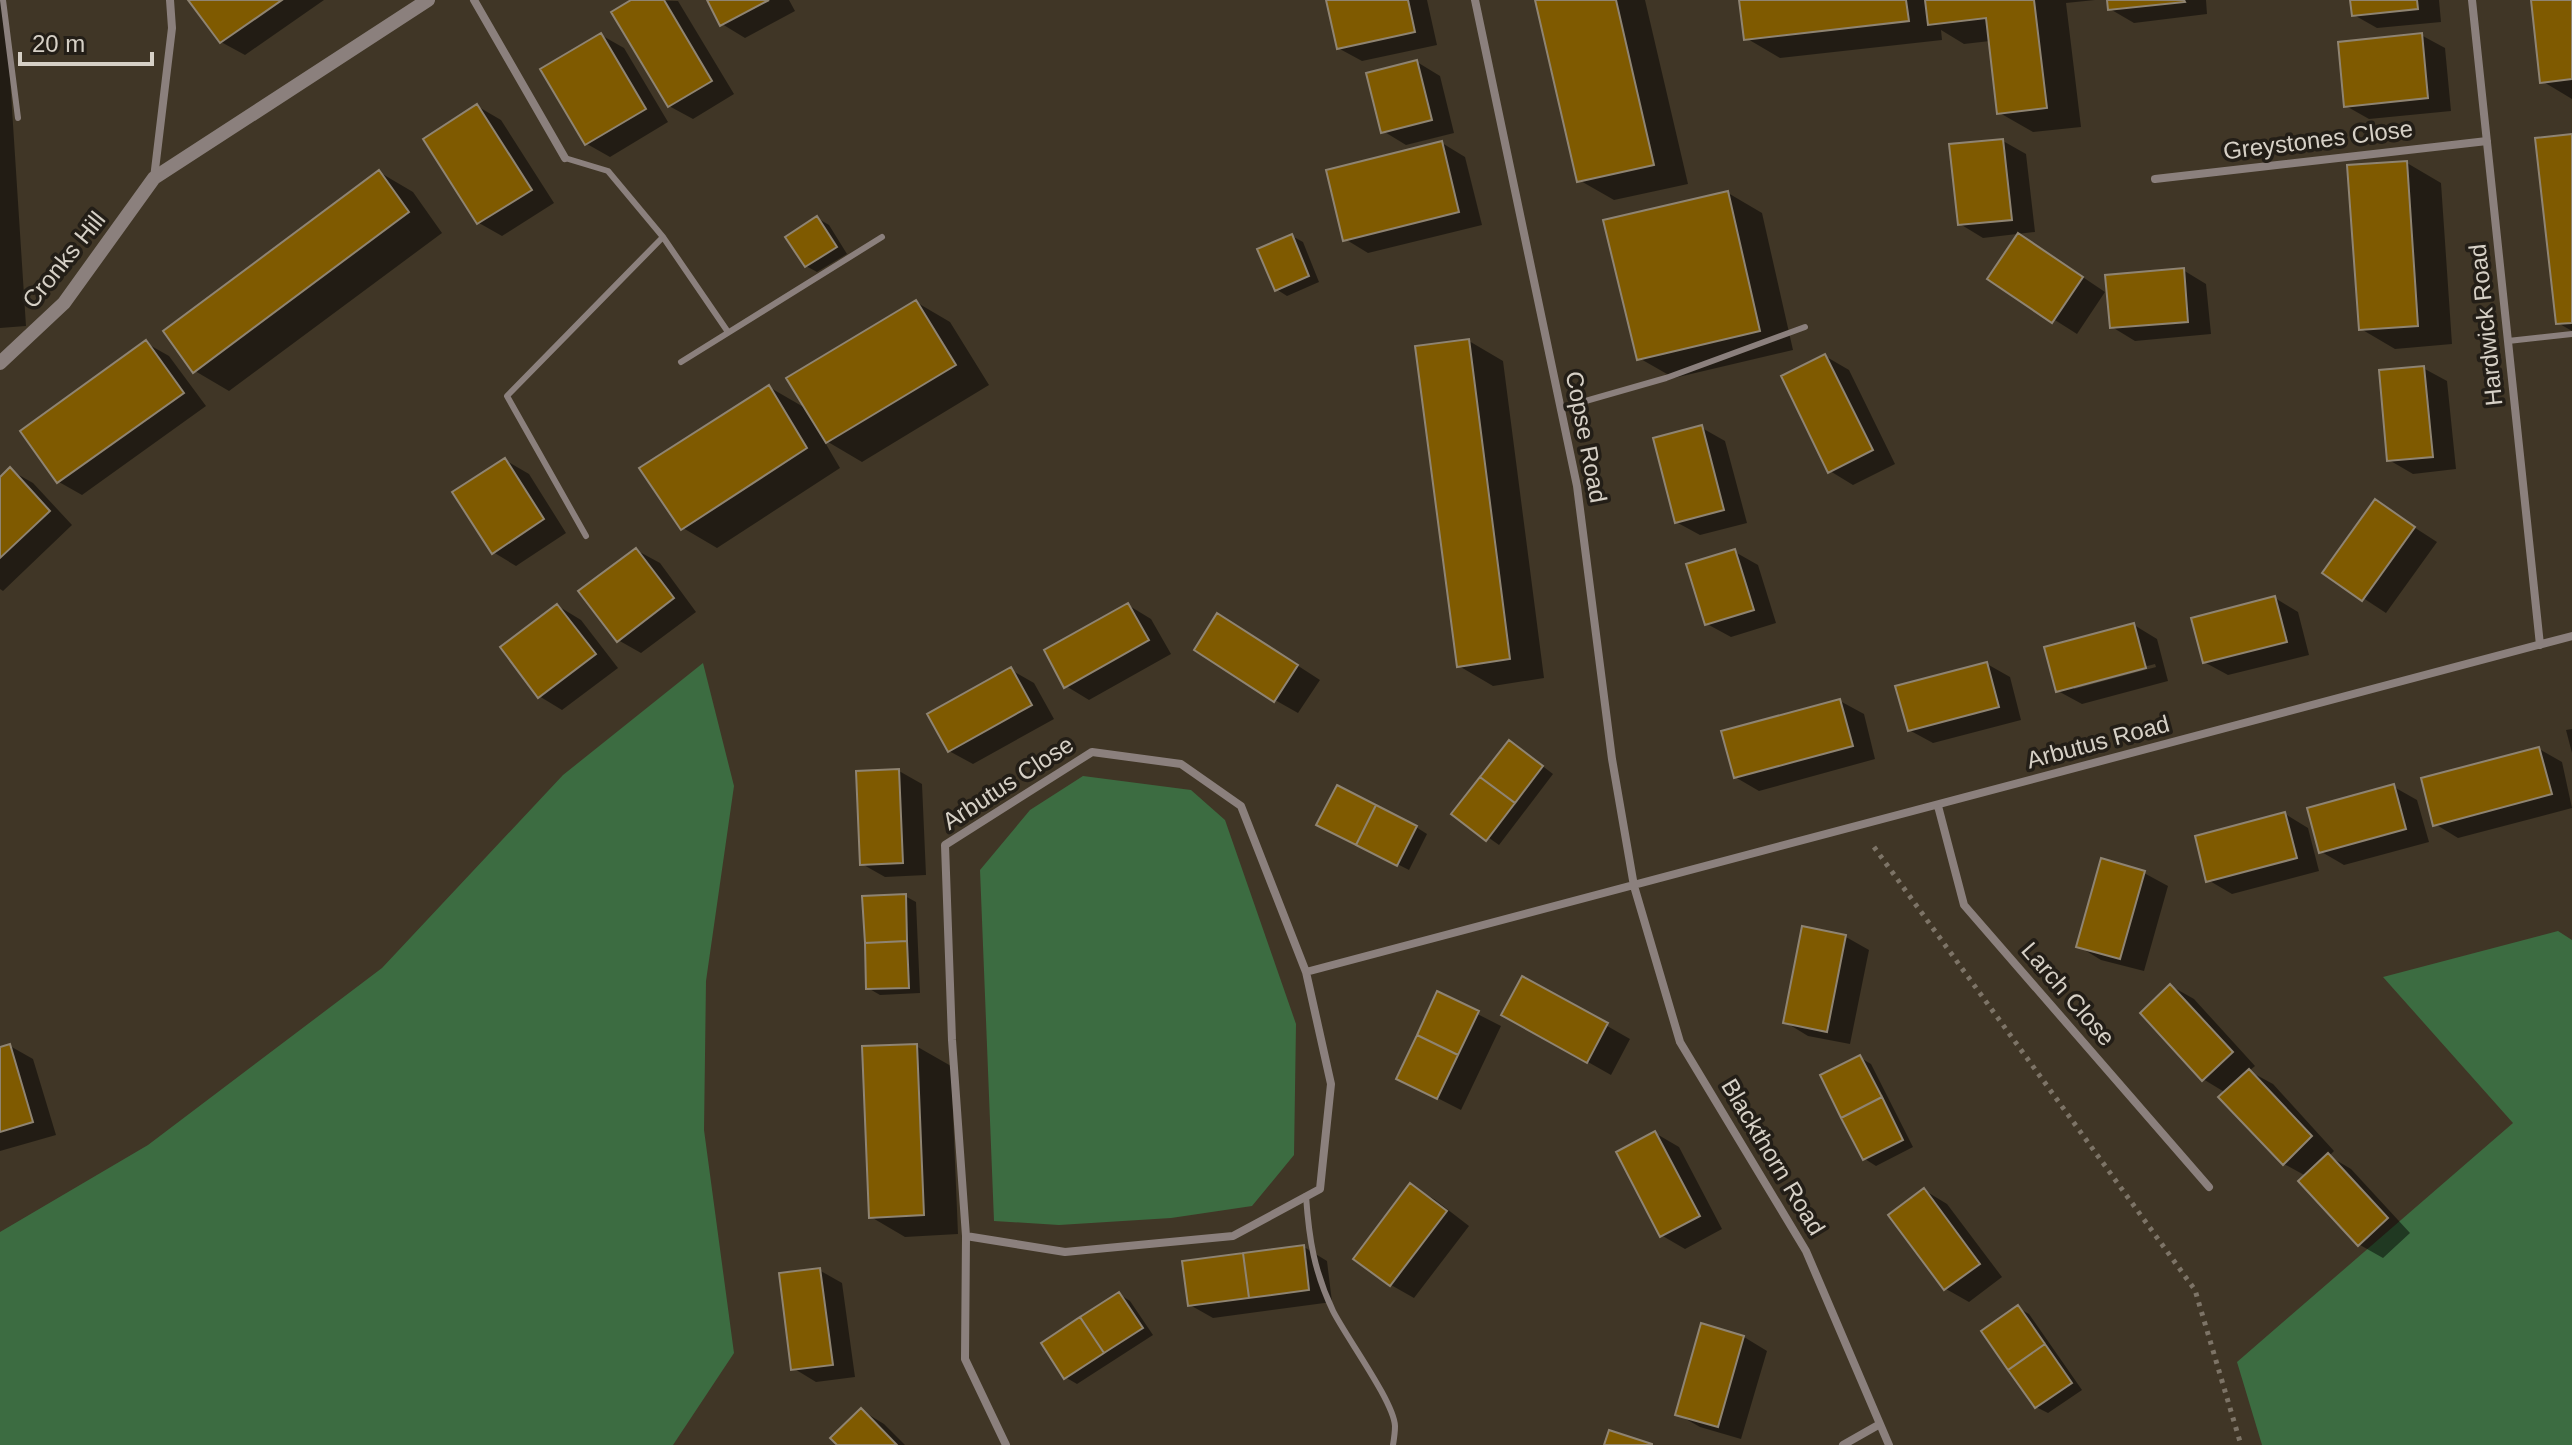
<svg xmlns="http://www.w3.org/2000/svg" width="2572" height="1445" font-family="Arial,sans-serif">
<rect width="100%" height="100%" fill="#403626"/>
<path fill="#3c6c41" d="M703 663 734 786 706 981 704 1130 734 1353 673 1445H0V1232L148 1145 382 968 563 775Z
M1083 776 1191 790 1225 820 1296 1024 1294 1155 1252 1206 1171 1218 1059 1225 994 1221 980 870 1030 810Z
M2558 931 2572 940V1445H2262L2237 1362 2513 1123 2383 977Z"/>
<path fill="#0007" fill-rule="evenodd" d="M0 0H5L26 326 0 328Z
M191 0H324L245 55 221 42Z
M634 0 678 1 734 94 693 119 669 106Z
M709 0H789L795 11 745 38 722 24Z
M1328 0H1427L1437 45 1362 61 1338 48Z
M1537 0H1645L1688 184 1614 200 1579 180Z
M1741 0H2095L2066 3 2081 127 2033 132 1998 112 1990 41 1964 44 1941 30 1942 40 1780 58 1746 38Z
M2109 0H2206L2207 14 2134 23 2110 9Z
M2352 0H2439L2441 22 2377 28 2354 15Z
M2533 0H2572V99L2542 81Z
M601 35 624 48 668 122 610 157 587 144Z
M2421 35 2445 48 2451 111 2369 119 2346 106Z
M1417 62 1440 76 1454 133 1406 145 1383 131Z
M477 106 501 120 554 203 502 236 479 223Z
M2572 136V331L2558 323Z
M2003 141 2026 154 2035 232 1983 238 1960 224Z
M1442 143 1465 157 1482 225 1368 253 1345 239Z
M2407 163 2441 183 2452 344 2395 349 2361 329Z
M379 172 413 192 442 233 229 391 195 371Z
M1728 193 1762 213 1793 350 1674 378 1639 358Z
M817 218 829 225 847 254 817 272 806 266Z
M1292 236 1303 242 1319 282 1287 296 1276 289Z
M2041 249 2105 292 2077 334 1990 279Z
M2183 270 2206 284 2211 334 2135 341 2112 327Z
M916 302 950 322 989 385 862 462 823 439 840 468 717 548 683 528 769 387 807 409Z
M1469 341 1503 361 1544 678 1493 686 1459 666Z
M146 343 169 356 206 406 82 495 59 482 23 432Z
M1825 356 1849 370 1895 464 1853 485 1830 471Z
M2423 368 2447 381 2456 469 2413 474 2389 460Z
M1702 428 1725 441 1747 523 1700 535 1676 522Z
M505 460 529 474 566 533 516 566 493 552Z
M10 470 33 483 72 525 3 591 0 589V480Z
M2375 502 2437 542 2386 613 2325 573Z
M636 550 660 563 696 612 641 653 618 640Z
M1735 552 1758 565 1776 623 1731 637 1707 624Z
M2275 598 2298 612 2309 655 2228 675 2204 662Z
M1128 605 1151 619 1171 654 1089 700 1066 686Z
M558 606 581 620 618 668 562 710 539 696Z
M2134 625 2157 639 2168 681 2082 704 2058 691ZM2155 664 2156 667 2074 689V685Z
M1241 629 1320 680 1298 713 1275 700Z
M1987 664 2010 677 2021 720 1933 743 1909 730Z
M1011 670 1034 683 1054 719 973 764 949 751Z
M1840 701 1864 714 1875 759 1759 791 1735 777Z
M2572 729V753L2566 730Z
M1520 749 1553 774 1499 845 1454 813Z
M2539 749 2562 762 2572 808 2458 838 2435 824Z
M899 771 922 784 926 875 885 877 862 864Z
M2394 787 2417 800 2429 842 2344 865 2320 851Z
M2285 814 2308 828 2319 871 2232 894 2208 880Z
M1416 827 1427 834 1409 870 1330 830Z
M2144 873 2168 886 2144 971 2101 960 2078 946Z
M905 896 916 902 920 993 880 995 868 988Z
M1804 928 1846 937 1869 950 1850 1044 1808 1036 1785 1022Z
M1523 978 1630 1039 1611 1075 1503 1014Z
M2171 986 2194 999 2255 1066 2249 1071 2273 1084 2334 1151 2329 1156 2351 1169 2410 1233 2383 1258 2360 1245 2306 1176 2284 1164 2226 1093 2203 1079Z
M1438 994 1501 1026 1461 1110 1398 1078Z
M10 1046 33 1059 56 1135 0 1151V1049Z
M916 1046 951 1066 958 1234 905 1237 871 1217Z
M1859 1057 1871 1064 1913 1147 1876 1166 1865 1159Z
M1655 1133 1679 1147 1722 1229 1685 1249 1661 1235Z
M1411 1186 1434 1199 1469 1226 1414 1298 1391 1285 1356 1258Z
M1924 1190 1947 1204 2002 1277 1969 1302 1946 1289Z
M1304 1247 1327 1261 1332 1302 1213 1318 1190 1305Z
M819 1270 842 1283 855 1377 816 1382 793 1368Z
M1119 1294 1130 1301 1153 1335 1077 1384 1065 1377Z
M2018 1308 2029 1314 2082 1390 2048 1413 2036 1407Z
M1744 1337 1767 1351 1741 1439 1700 1427 1677 1414Z
M861 1410 884 1424 905 1445H840Z"/>
<path fill="#7f5a00" stroke="#8f8472" stroke-width="2" d="M188 0H282L220 43Z
M631 0H664L712 81 668 107 611 12Z
M707 0H769L720 26Z
M1326 0H1408L1415 32 1337 49Z
M1535 0H1616L1654 165 1577 182Z
M1739 0H1906L1909 21 1744 40Z
M1925 0H2034L2047 108 1997 114 1986 18 1928 25Z
M2107 0H2184L2185 2 2108 10Z
M2350 0H2417L2418 9 2352 16Z
M2531 0H2572V79L2540 83Z
M601 33 646 109 585 145 540 69Z
M2422 33 2428 98 2344 107 2338 42Z
M1417 60 1432 120 1381 133 1366 73Z
M477 104 532 190 477 224 423 139Z
M2572 134V323L2556 324 2535 138Z
M2003 139 2012 220 1958 225 1949 144Z
M1442 141 1459 212 1343 241 1326 170Z
M2407 161 2418 326 2359 330 2347 165Z
M379 170 409 212 193 373 163 331Z
M1728 191 1760 331 1637 360 1603 220Z
M817 216 837 247 805 267 785 237Z
M2018 233 2083 277 2052 323 1987 279Z
M1292 234 1309 276 1275 291 1257 249Z
M2184 268 2188 322 2110 328 2105 275Z
M916 300 956 365 826 443 786 378Z
M1469 339 1510 659 1457 667 1415 346Z
M146 340 184 393 57 483 20 431Z
M1825 354 1873 450 1828 473 1781 376Z
M2424 366 2433 457 2387 461 2379 370Z
M769 385 807 448 681 530 639 468Z
M1702 425 1724 510 1675 523 1653 438Z
M505 458 544 519 492 554 452 492Z
M10 467 50 511 0 558V477Z
M2375 499 2415 527 2362 601 2322 573Z
M636 548 674 598 617 642 578 591Z
M1735 549 1754 610 1705 625 1686 564Z
M2275 596 2287 642 2203 663 2191 618Z
M1128 603 1149 640 1064 688 1044 650Z
M557 604 596 654 538 698 500 647Z
M1217 613 1298 665 1274 702 1194 650Z
M2134 623 2146 668 2056 692 2044 647Z
M1987 662 1999 707 1908 731 1895 686Z
M1011 667 1032 705 948 752 927 714Z
M1840 699 1853 746 1734 778 1721 731Z
M1509 740 1543 766 1515 803 1480 777Z
M2539 747 2552 794 2433 826 2421 778Z
M899 769 903 863 860 865 856 771Z
M1480 777 1515 803 1486 841 1451 814Z
M2394 784 2406 829 2319 853 2307 808Z
M1337 785 1376 805 1356 845 1316 825Z
M1376 805 1417 826 1397 866 1356 845Z
M2285 812 2297 858 2206 882 2195 836Z
M2101 858 2145 871 2120 959 2076 947Z
M906 894 907 941 865 943 862 896Z
M1802 926 1846 935 1827 1032 1783 1023Z
M907 941 909 988 866 989 865 943Z
M1522 976 1608 1023 1587 1063 1501 1015Z
M2170 984 2233 1052 2202 1081 2140 1013Z
M1437 991 1479 1011 1458 1055 1417 1035Z
M1417 1035 1458 1055 1437 1099 1396 1079Z
M10 1044 33 1122 0 1132V1047Z
M917 1044 924 1215 869 1218 862 1046Z
M1860 1055 1882 1097 1841 1118 1820 1075Z
M2249 1069 2312 1136 2283 1165 2218 1097Z
M1882 1097 1903 1140 1863 1160 1841 1118Z
M1655 1131 1700 1216 1660 1237 1616 1152Z
M2328 1153 2388 1218 2358 1246 2298 1181Z
M1410 1183 1447 1211 1390 1286 1353 1259Z
M1924 1188 1980 1264 1944 1290 1888 1215Z
M1304 1245 1309 1290 1249 1298 1243 1253Z
M1243 1253 1249 1298 1188 1306 1182 1261Z
M820 1268 833 1365 791 1370 779 1273Z
M1119 1292 1143 1328 1104 1353 1080 1317Z
M2018 1305 2045 1344 2008 1370 1981 1331Z
M1080 1317 1104 1353 1064 1379 1041 1343Z
M1701 1323 1744 1336 1718 1427 1675 1415Z
M2045 1344 2072 1383 2035 1408 2008 1370Z
M861 1408 897 1445H837L830 1438Z
M1609 1430 1652 1444V1445H1604Z"/>
<g fill="none" stroke-linecap="round" stroke-linejoin="round">
<path stroke="#7d7467" stroke-width="5" stroke-dasharray="4 6" stroke-linecap="butt" d="M1874 847 2195 1290 2241 1445"/>
<path stroke="#8b807d" stroke-width="6" d="M3 0 18 118
M565 158 608 171 663 237 728 332
M2508 341 2572 334
M681 362 882 237
M1561 408 1666 378 1805 327
M586 536 507 396 663 237
M1306 1196C1309 1239 1314 1271 1333 1311 1346 1337 1394 1402 1395 1426 1395 1432 1394 1439 1393 1445"/>
<path stroke="#8b807d" stroke-width="8" d="M474 0 565 158
M1475 0 1577 486 1612 759 1634 886 1680 1042 1806 1251 1889 1445
M2472 0 2540 645
M154 178 172 28 170 0
M2155 179 2487 141
M1938 806 1964 905 2209 1187
M966 1236 1065 1252 1233 1236 1320 1189 1331 1084 1306 972
M1006 1445 965 1359 966 1236 952 1040 945 845 1092 752 1181 764 1241 806 1306 972 2572 636
M1843 1445 1880 1424"/>
<path stroke="#8b807d" stroke-width="14" d="M0 363 64 303 154 178 428 0"/>
</g>
<g text-anchor="middle" stroke-width="7" stroke-linejoin="round" paint-order="stroke">
<g font-size="24" fill="#d6d0c6" stroke="#231e17">
<text transform="translate(2318 140) rotate(-7)" y="8">Greystones Close</text>
<text transform="translate(64 260) rotate(-51)" y="8">Cronks Hill</text>
<text transform="translate(2486 325) rotate(-96)" y="8">Hardwick Road</text>
<text transform="translate(1586 437) rotate(79)" y="8">Copse Road</text>
<text transform="translate(2098 742) rotate(-15)" y="8">Arbutus Road</text>
<text transform="translate(1008 783) rotate(-33)" y="8">Arbutus Close</text>
<text transform="translate(2068 994) rotate(49)" y="8">Larch Close</text>
<text transform="translate(1773 1157) rotate(59)" y="8">Blackthorn Road</text>
</g>
</g>
<path d="M20 52v12h132v-12" fill="none" stroke="#d6d0c6" stroke-width="4"/>
<text x="32" y="52" font-size="24" fill="#d6d0c6" stroke="#231e17" stroke-width="6" paint-order="stroke">20 m</text>
</svg>
